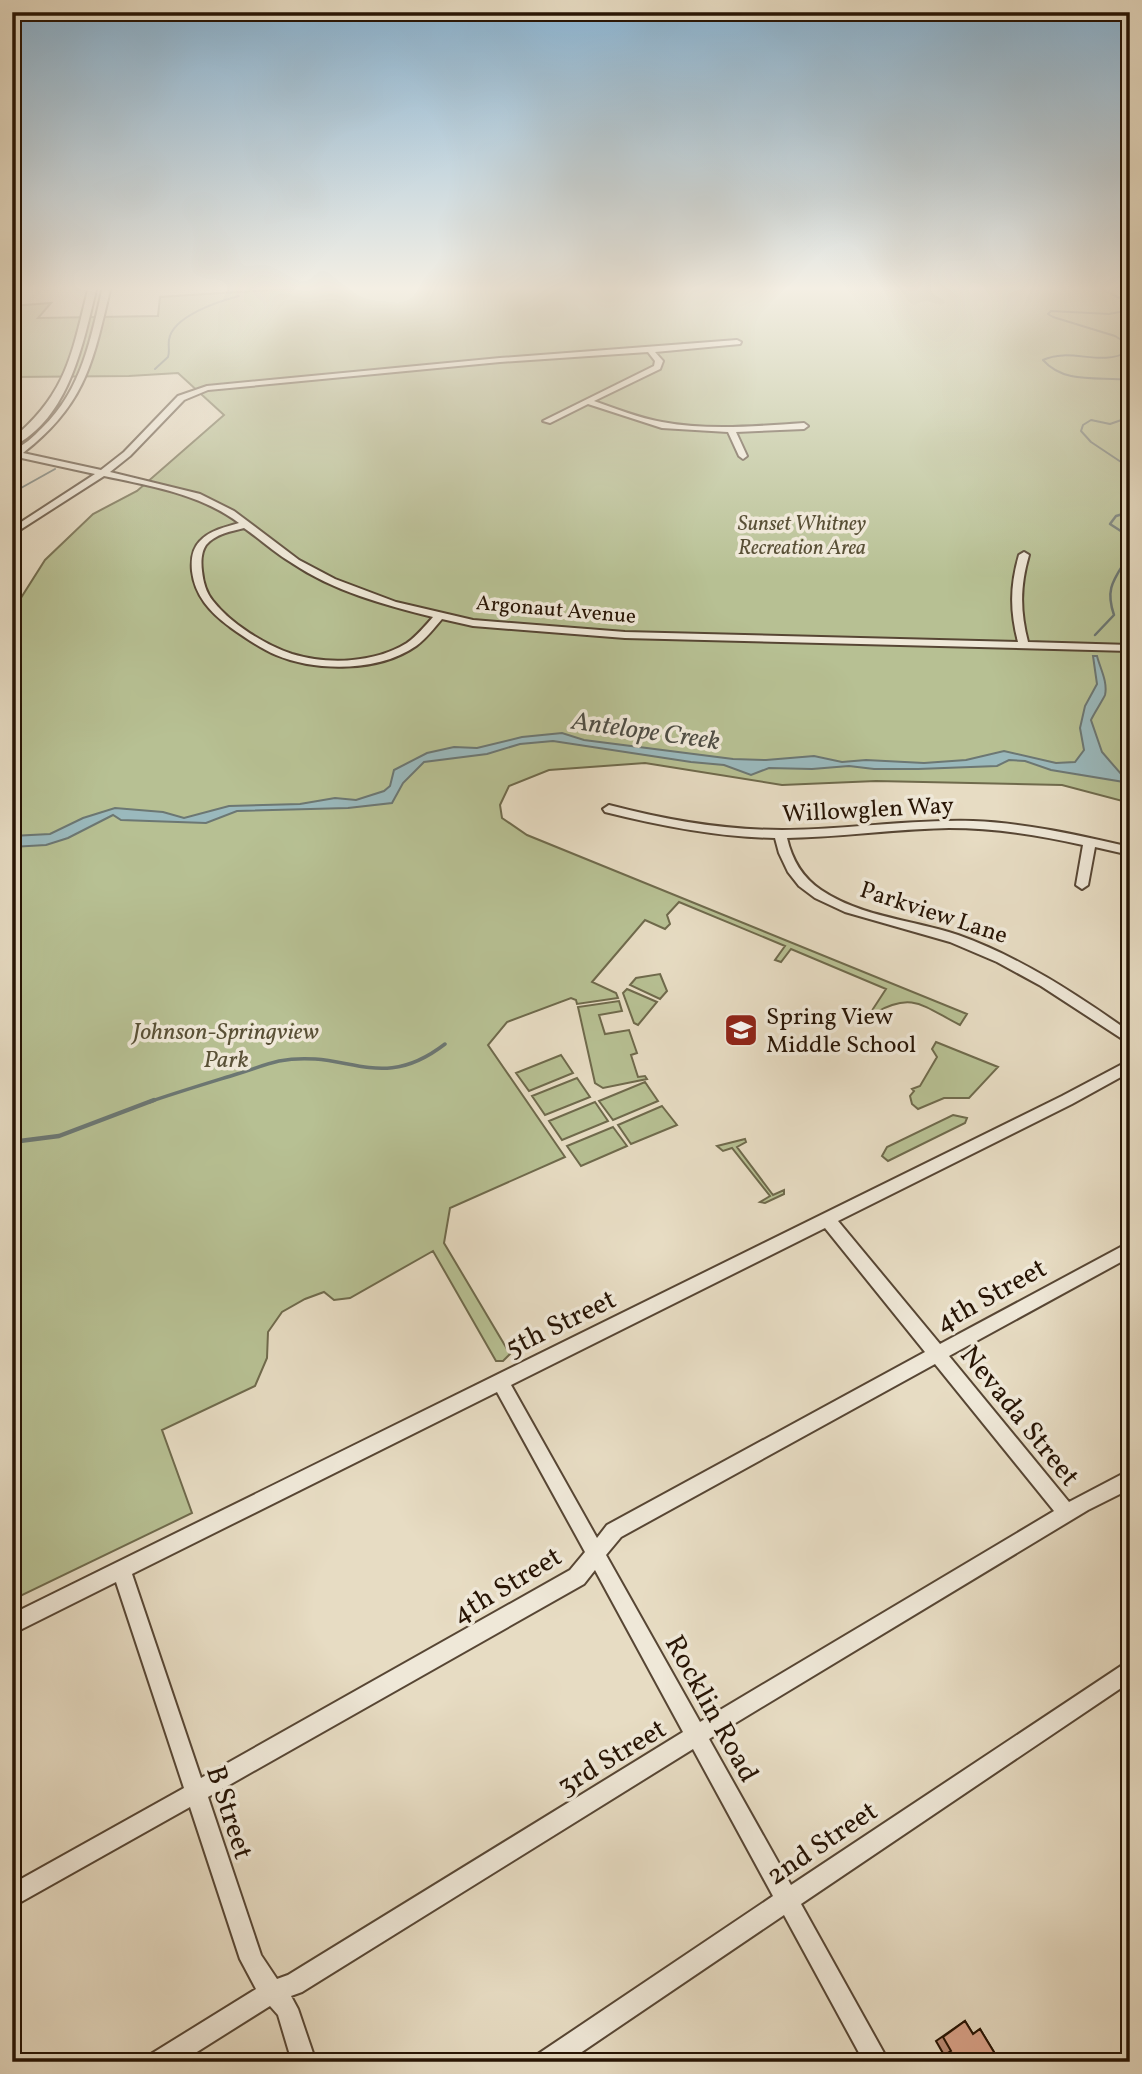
<svg xmlns="http://www.w3.org/2000/svg" width="1142" height="2074" font-family="Vollkorn,serif">
<rect width="100%" height="100%" fill="#e7dcc3"/>
<filter id="stains"><feTurbulence type="fractalNoise" baseFrequency=".00286" numOctaves="4"/><feColorMatrix values="0 0 0 0 .2 0 0 0 0 .09 0 0 0 0 .02 0 0 0 .5 -.17"/></filter>
<radialGradient id="worn" r=".72"><stop offset=".6" stop-color="#630" stop-opacity="0"/><stop offset="1" stop-color="#630" stop-opacity=".3"/></radialGradient>
<path fill="#b7c093" stroke="#6f6a4c" stroke-width="2" d="M329 286H1130V803L1062 785 876 781 782 785 645 763 549 770 509 786 500 805 502 818 527 835 967 1014 960 1025C924 1007 913 991 875 1013L871 1012 886 989 791 949 781 962 775 960 785 946 679 902 667 915 670 924 665 929 645 920 592 982 616 993 618 998 577 1004 576 1000 571 998 507 1022 488 1045 565 1157 450 1208 444 1243 510 1354 503 1361H496L433 1251 350 1298 334 1300 324 1292 305 1299 282 1312 268 1332 267 1358 255 1386 162 1430 192 1513 12 1600V612L45 560 93 514 137 491 224 415 178 373 129 376 12 377V306L51 303 38 318 158 316 160 297Z
M660 974 667 991 660 999 630 985 636 978Z
M627 989 657 1002 638 1025 634 1023 623 993Z
M619 1001 622 1011 599 1015 605 1034 629 1030 637 1053 631 1055 638 1077 645 1076 647 1079 603 1088 595 1083 578 1007Z
M936 1042 998 1067 969 1098H944L918 1109 912 1104 910 1096 914 1091 912 1089 920 1086 937 1057 932 1049Z
M561 1055 573 1073 529 1091 516 1073Z
M577 1078 590 1097 545 1115 532 1096Z
M645 1082 658 1101 613 1120 599 1101Z
M595 1102 608 1121 562 1140 549 1121Z
M662 1106 677 1125 631 1144 618 1125Z
M953 1115 967 1118 965 1123 888 1161 882 1156 887 1147Z
M613 1127 627 1146 581 1166 567 1146Z
M745 1139 746 1142 737 1147 773 1195 784 1190V1194L765 1203 760 1202 770 1196 732 1148 723 1151 717 1146Z"/>
<path fill="#9ab9bd" stroke="#6c7773" stroke-width="2" d="M1093 656H1097C1100 668 1108 682 1105 695 1104 698 1093 715 1091 720L1102 752 1121 774 1130 772V783L1051 770 1025 761 1009 760 997 766 918 769H874L849 766 812 769 769 768 751 775 724 765 691 762 553 741 520 744 487 754 424 762 403 783 392 803 348 808 237 811 206 823 121 820 113 815 68 838 46 845 12 847V836L50 834 83 818 115 808 163 812 184 818 229 806 300 804 335 798 356 800 384 791 390 786 394 770 427 753 454 747 477 748 522 737 562 733 584 740 733 759 766 760 814 756 842 762 866 760 924 763 966 760 1004 751 1056 763 1075 762 1084 750 1080 728 1085 706 1097 684Z"/>
<g fill="none" stroke-linecap="round" stroke-linejoin="round">
<path stroke="#6c7773" stroke-width="2" d="M1095 286 1130 303
M1130 310 1109 314 1051 311 1048 314 1053 317 1115 336 1123 341 1127 352C1101 367 1070 347 1043 360 1065 385 1100 376 1130 380
M155 369 168 357C170 351 168 346 169 340 172 316 220 301 239 296
M1130 393 1124 397V403L1130 411
M1130 417 1110 424 1091 420 1083 425 1081 431 1091 442 1130 468
M12 493 55 469"/>
<path stroke="#6c7773" stroke-width="2.5" d="M1130 512 1116 516 1110 524 1130 537
M1095 635 1114 615C1104 586 1116 578 1130 553"/>
<path stroke="#6c7773" stroke-width="3.5" d="M149 1102C178 1092 208 1083 237 1074 251 1070 265 1064 279 1061 347 1048 379 1095 445 1044"/>
<path stroke="#6c7773" stroke-width="4.5" d="M12 1142 59 1136 154 1100"/>
<g stroke="#574634" stroke-width="4">
<path id="minor" d="M89 286H97C83 343 70 418 12 447V439C68 393 72 352 89 286Z
M103 286H111C93 361 87 403 23 453L101 470 124 452 178 396 207 386 500 358 737 340 741 342 740 344 655 352 663 361 660 369 594 401C616 409 639 418 662 422 709 431 757 426 804 423L808 426 804 429 736 432 747 456 743 459 739 456 728 432 662 428 588 404 550 423 543 421 654 366 655 361 648 352 500 362 208 390 184 400 130 456 110 472 200 494 234 511 299 560 335 579 396 602 473 620 625 632 1018 642C1010 611 1010 586 1019 555L1024 552 1029 555C1020 586 1020 611 1028 642L1130 645V651L625 638 473 626 442 619C434 628 426 639 416 646 379 672 316 672 276 655 260 648 244 637 230 627 210 612 195 596 192 571 191 560 192 549 200 541 210 530 226 527 239 523 200 494 151 486 104 476L12 535V528L95 474 17 457 12 458V450C23 447 34 436 42 428 82 390 91 338 103 286ZM244 528C260 539 275 553 292 563 333 591 385 605 433 617 425 626 417 636 407 643 375 663 328 665 292 654 265 645 231 624 213 601 206 593 203 581 202 571 201 563 201 552 206 545 215 534 232 531 244 528Z
M609 805C666 820 723 830 782 830 846 830 909 819 973 821 1026 823 1078 835 1130 847V855L1095 847 1088 885 1082 889 1076 885 1083 845C1039 835 995 828 949 828 895 829 841 837 787 838 792 860 802 877 821 890 861 917 913 920 958 935 1020 957 1076 994 1130 1032V1044L1041 986 997 962 950 942 845 912 815 898 799 886 788 872 779 853 775 838C717 837 661 826 605 812L603 809Z
M1130 1060V1072L1072 1104 838 1221 940 1344 1130 1242V1257L949 1356 1069 1502 1130 1470V1489L1088 1510 709 1739 791 1885 1130 1660V1682L801 1904 889 2062H864L784 1915 567 2062H534L538 2054 773 1896 693 1749 302 1992 291 1996 298 2009 316 2062H292L278 2015 270 2006 181 2062H147L151 2054 256 1989 240 1959 190 1807 12 1907V1884L184 1788 116 1582 12 1634V1614L1062 1096ZM825 1228 925 1352 607 1525 597 1538 511 1385ZM935 1364 1054 1511 700 1722 606 1555 621 1537ZM497 1392 585 1552 570 1570 201 1778 132 1574ZM595 1570 683 1732 288 1975 277 1979 261 1955 208 1797 584 1584Z"/>
</g>
<use href="#minor" fill="#efe8d8" fill-rule="evenodd"/>
</g>
<path fill="#bb8c77" stroke="#271404" stroke-width="2" d="M965 2021 973 2034 980 2029 1000 2062H941L939 2058 944 2055 936 2041Z"/>
<path fill="#daa38a" stroke="#271404" stroke-width="2" d="M965 2021 973 2034 980 2029 1000 2062H950L946 2054 951 2051 943 2037Z"/>
<linearGradient id="sky" x2="0" y2="1"><stop stop-color="#89b6d7"/><stop offset="0.5" stop-color="#f4efe4"/><stop offset="1" stop-color="#f4efe4" stop-opacity="0"/></linearGradient>
<rect width="1142" height="577" fill="url(#sky)"/>
<defs>
<g id="school-square" transform="scale(1.75)"><rect x="-9" y="-9" width="18" height="18" rx="4" fill="#8f2418" stroke="#efe8d8"/><path d="M0-5L7-2L0 1L-7-2ZM-4 1L0 2.5L4 1V4Q0 6-4 4Z" fill="#fff"/></g>
</defs>
<g fill-rule="evenodd">
<use href="#school-square" x="741" y="1030"/>
</g>
<g text-anchor="middle" stroke-width="7" stroke-linejoin="round" paint-order="stroke">
<g font-size="21" font-style="italic" fill="#595036" stroke="#efe8d8">
<text x="802" y="530">Sunset Whitney<tspan x="802" dy="24">Recreation Area</tspan></text>
</g>
<g font-size="21" fill="#271404" stroke="#efe8d8">
<text transform="translate(556 609) rotate(5)" y="7">Argonaut Avenue</text>
</g>
<g font-size="24" fill="#271404" stroke="#efe8d8">
<text transform="translate(868 809) rotate(-3)" y="8">Willowglen Way</text>
<text transform="translate(934 912) rotate(18)" y="8">Parkview Lane</text>
</g>
<g font-size="24" fill="#271404" stroke="#efe8d8" text-anchor="start">
<text x="766" y="1024">Spring View<tspan x="766" dy="28">Middle School</tspan></text>
</g>
<g font-size="24" font-style="italic" fill="#595036" stroke="#efe8d8">
<text x="226" y="1039">Johnson-Springview<tspan x="226" dy="28">Park</tspan></text>
</g>
<g font-size="26" font-style="italic" fill="#4f4e45" stroke="#efe8d8">
<text transform="translate(646 730) rotate(8)" y="9">Antelope Creek</text>
</g>
<g font-size="28" fill="#271404" stroke="#efe8d8">
<text transform="translate(990 1294) rotate(-29)" y="10">4th Street</text>
<text transform="translate(560 1322) rotate(-26)" y="10">5th Street</text>
<text transform="translate(1021 1415) rotate(51)" y="10">Nevada Street</text>
<text transform="translate(506 1584) rotate(-31)" y="10">4th Street</text>
<text transform="translate(713 1708) rotate(61)" y="10">Rocklin Road</text>
<text transform="translate(611 1756) rotate(-31)" y="10">3rd Street</text>
<text transform="translate(231 1812) rotate(72)" y="10">B Street</text>
<text transform="translate(821 1842) rotate(-34)" y="10">2nd Street</text>
</g>
</g>
<rect width="1142" height="2074" fill="none" stroke="#e7dcc3" stroke-width="42"/>
<rect x="14" y="14" width="1114" height="2046" fill="none" stroke="#271404" stroke-width="3.5"/>
<rect x="21" y="21" width="1100" height="2032" fill="none" stroke="#271404" stroke-width="2"/>
<rect width="100%" height="100%" filter="url(#stains)"/>
<rect width="100%" height="100%" fill="url(#worn)"/>
</svg>
